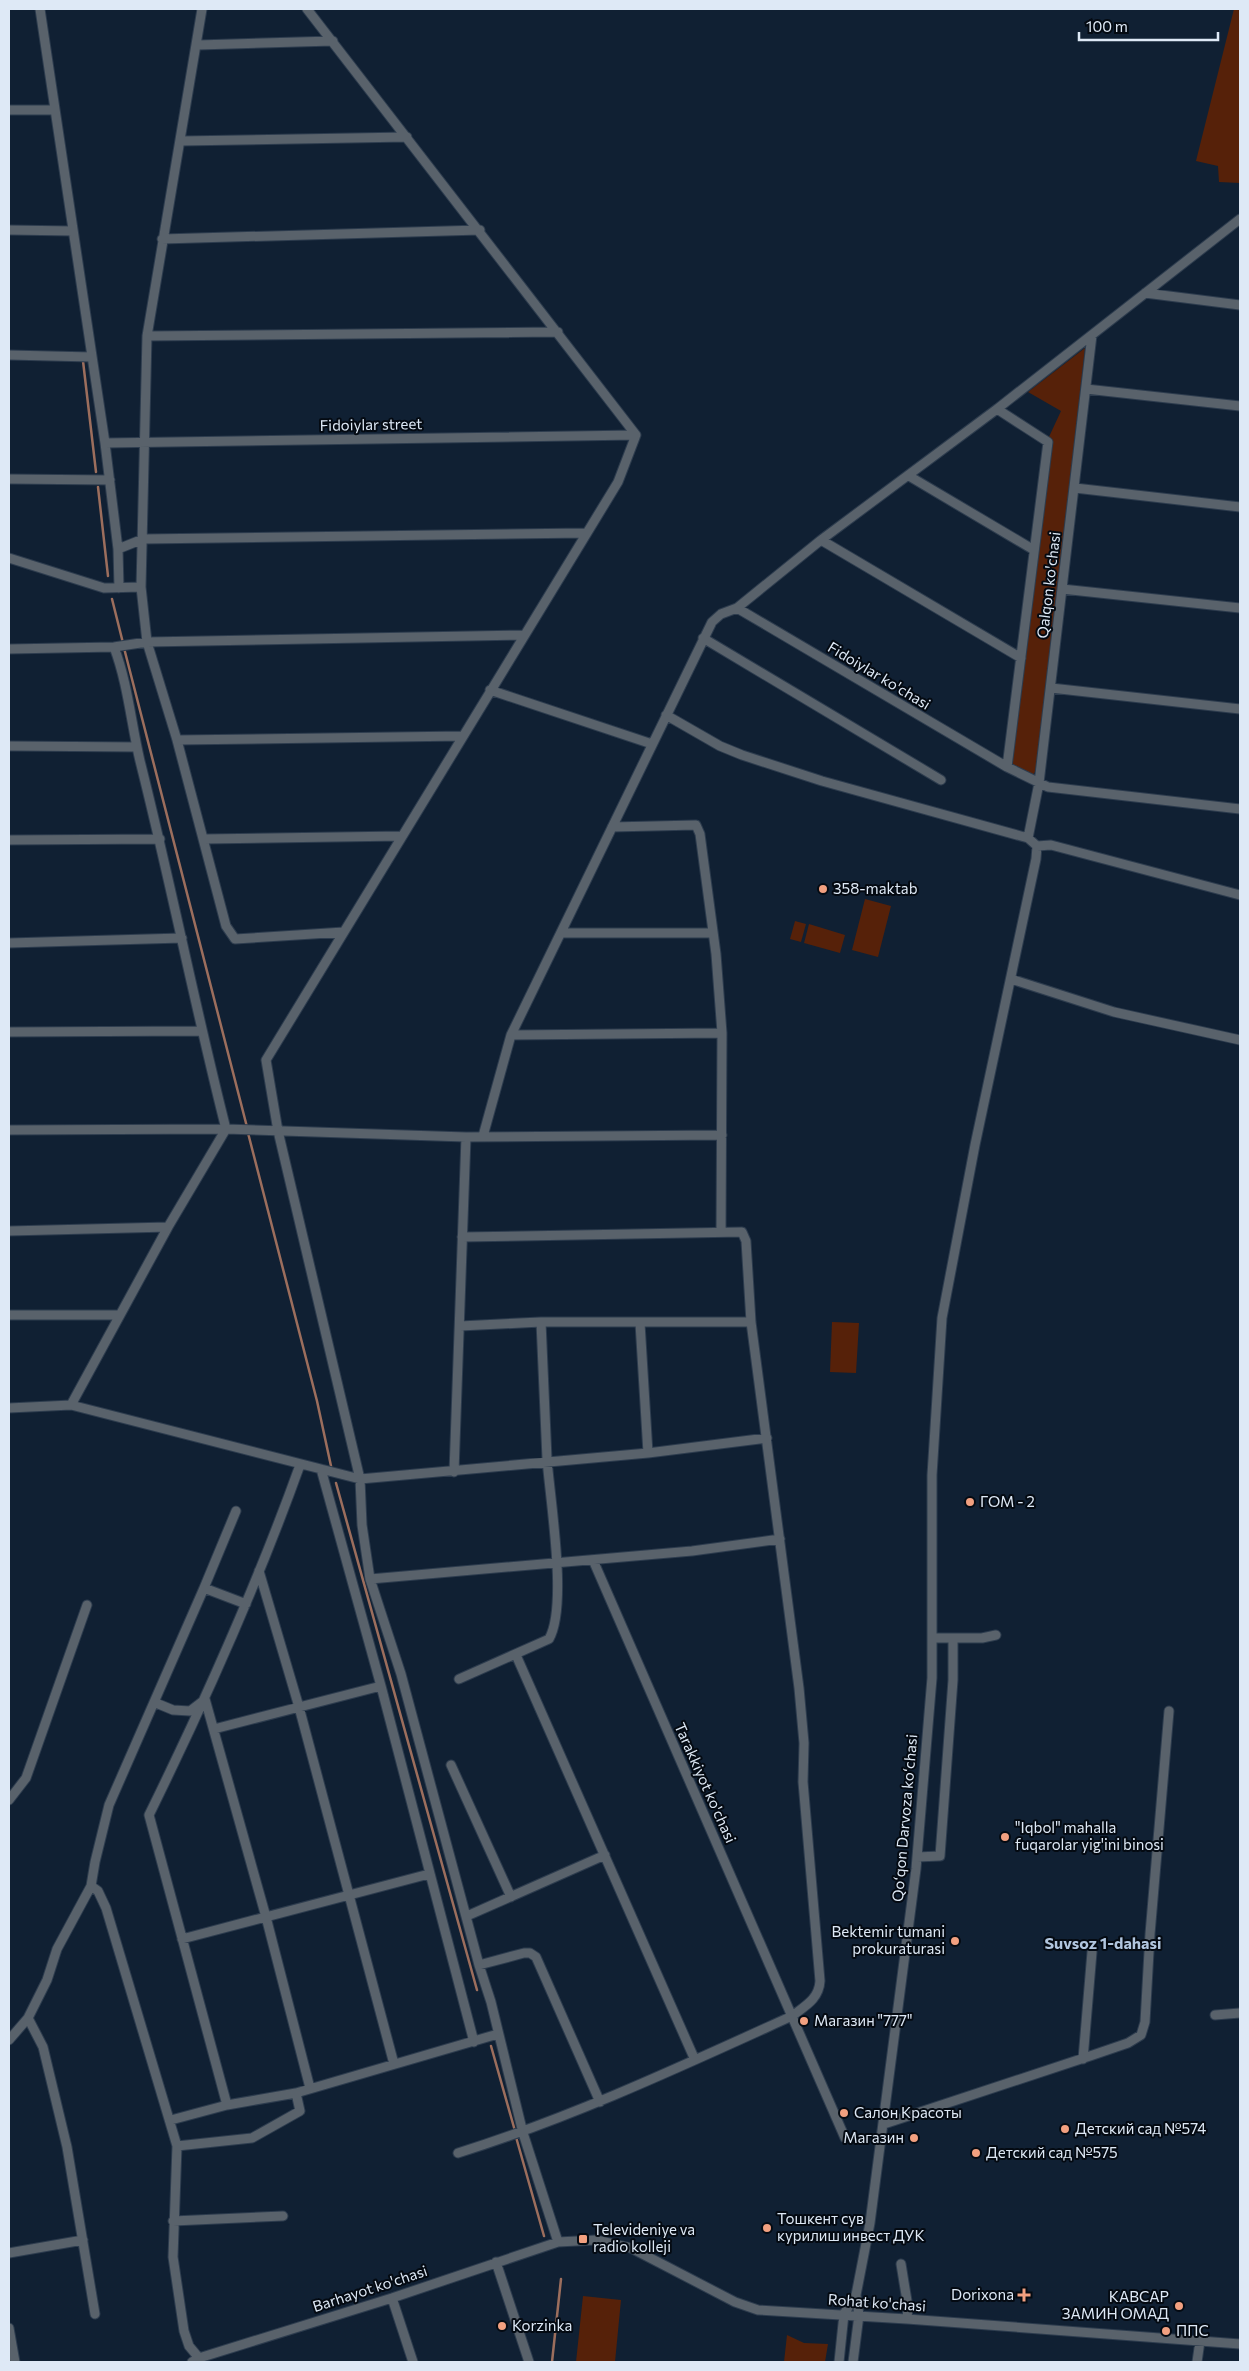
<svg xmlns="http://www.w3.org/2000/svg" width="1249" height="2371" font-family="Commissioner,sans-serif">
<rect width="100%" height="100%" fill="#102033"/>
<path fill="#562109" d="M1234 9H1240V183L1219 182 1218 166 1196 161Z
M1085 348 1038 767 1033 775 1012 764 1051 440 1048 439 1061 411 1028 392Z
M865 899 891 906 878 957 852 950Z
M795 921 806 924 801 942 790 939Z
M809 924 845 935 840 953 804 943Z
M832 1322 859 1323 856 1373 830 1372Z
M583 2296 621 2300 615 2362H576Z
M787 2335 804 2343 828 2344 825 2362H784Z"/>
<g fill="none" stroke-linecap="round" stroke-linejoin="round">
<path stroke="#9c6e5d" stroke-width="2.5" d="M83 361 96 472
M98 487 108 576
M112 599 123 643
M124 648 247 1127
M248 1133 317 1401 331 1466
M336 1483 477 1990
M491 2046 515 2131
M516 2137 544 2236
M552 2362 561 2279"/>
<g stroke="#2d3c4e" stroke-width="11">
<path id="minor" d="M40 9 105 443 118 549 119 588
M202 9 147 336 141 587 147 642 177 740 226 926 235 939 344 932
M307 9 636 435
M198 45 333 41
M9 110H54
M181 141 407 137
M9 230 73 231
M162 239 480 230
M1145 293 1240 305
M147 336 558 332
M9 355 92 357
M1086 389 1240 406
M997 409 1048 442 1007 767
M105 443 636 435
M909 476 1034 550
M9 479 110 480
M1075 488 1240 507
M821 540 1021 658
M118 549 143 539 585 533
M9 558 104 588 141 587
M1062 589 1240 608
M737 608 1007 767 1048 787 1240 809
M703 638 941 780
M9 649 114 647 147 642 524 635
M1051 688 1240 709
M490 690 652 744
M666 715 720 746 742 755 822 781 1028 838 1037 846 1051 845 1240 895
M177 740 463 736
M9 746 137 747
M612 827 696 825 700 834 716 954 722 1033 721 1232
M1028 838 1039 783 1092 335
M204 839 402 836
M9 840 160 839
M561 933H713
M9 943 182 938
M1011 979 1114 1012 1240 1040
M9 1032 201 1031
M511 1035 722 1033
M9 1130 226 1129 466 1137 722 1135
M483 1136 511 1035 712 622 721 614 737 608 821 540 997 409 1240 219
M9 1231 168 1227
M9 1315H119
M640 1323 648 1453
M460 1326 541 1322H751
M71 1405 168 1227 226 1129C195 1007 171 884 140 761 131 723 128 684 114 647
M9 1408 71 1405 360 1479 648 1453 767 1438
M321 1469 381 1686 474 2042
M454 1472 466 1137
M593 1560 845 2138
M259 1571 299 1707 394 2064
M370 1579 692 1551 780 1539
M204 1588 236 1511
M933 1638H982L996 1635
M516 1655 695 2060
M459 1679 549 1639C568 1606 550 1500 547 1459 545 1413 543 1368 541 1322
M205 1699 266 1917 310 2088
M156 1703 173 1710 190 1711 203 1701
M214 1729 381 1686
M451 1765 511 1897
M9 1800 26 1778 87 1605
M917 1857 940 1856 953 1680V1638
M91 1886 98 1891 106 1908 177 2146 173 2257 184 2331 189 2346 199 2358
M467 1916 605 1855
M182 1939 429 1874
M479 1965 524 1953H530L536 1957 600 2102
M1215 2015 1240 2013
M28 2018 43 2047 67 2147 95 2314
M9 2040 28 2018 47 1980 57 1949 91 1886 95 1862 109 1805 204 1588 246 1604
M1083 2059 1092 1952
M296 2093 227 2105 149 1815C205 1701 257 1585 300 1465
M171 2120 227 2105
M884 2124 1090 2056 1128 2043 1141 2035 1145 2022 1150 1934 1169 1711
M177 2146 252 2138 300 2111 296 2093 498 2034
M458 2153C573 2117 682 2066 792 2016 805 2006 819 1999 820 1981L803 1782 804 1743 799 1688 751 1322 746 1241 742 1232 462 1237
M173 2221 283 2216
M558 2242 523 2133 491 2002 479 1965 401 1674 370 1579 362 1525 360 1479 278 1131 266 1060 618 482 636 435
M9 2253 83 2240
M496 2262 529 2362
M901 2264 908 2307 907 2319
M392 2298 413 2362
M9 2328 15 2362
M192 2362 199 2358 392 2298 558 2242 596 2240 631 2248 735 2302 758 2310 907 2319 1240 2344
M839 2362 844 2314 856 2295 870 2223 916 1869 932 1678V1475L942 1318 975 1145 1036 859 1037 846
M853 2362 859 2315 856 2295
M1197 2362 1200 2341"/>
</g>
<use href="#minor" stroke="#59626b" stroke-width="9"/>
</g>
<g fill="#f2a080" stroke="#040a12" stroke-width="2">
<circle cx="823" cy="889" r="5"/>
<circle cx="970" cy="1502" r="5"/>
<circle cx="1005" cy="1837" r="5"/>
<circle cx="955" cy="1941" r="5"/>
<circle cx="804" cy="2021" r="5"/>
<circle cx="844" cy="2113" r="5"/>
<circle cx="1065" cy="2129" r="5"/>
<circle cx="914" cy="2138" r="5"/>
<circle cx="976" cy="2153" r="5"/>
<circle cx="767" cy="2228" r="5"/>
<rect x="578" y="2234" width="10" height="10" rx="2.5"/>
<path d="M1021.5 2287.5h5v5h5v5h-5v5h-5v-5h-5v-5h5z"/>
<circle cx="1179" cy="2306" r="5"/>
<circle cx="502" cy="2326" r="5"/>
<circle cx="1166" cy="2331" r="5"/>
</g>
<g text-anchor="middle" stroke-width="4" stroke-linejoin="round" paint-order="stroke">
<g font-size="15" fill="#dee9f6" stroke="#040a12">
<text transform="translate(371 425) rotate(-1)" y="5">Fidoiylar street</text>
<text transform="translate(1049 585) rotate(-83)" y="5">Qalqon ko'chasi</text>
<text transform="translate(879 676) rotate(31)" y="5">Fidoiylar ko'chasi</text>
<text transform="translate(705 1783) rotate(66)" y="5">Tarakkiyot ko'chasi</text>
<text transform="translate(905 1818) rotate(-85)" y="5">Qoʻqon Darvoza koʻchasi</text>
<text transform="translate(370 2289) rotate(-18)" y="5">Barhayot ko'chasi</text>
<text transform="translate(877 2303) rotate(4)" y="5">Rohat ko'chasi</text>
</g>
<g font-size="15" fill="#dee9f6" stroke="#040a12" text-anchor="start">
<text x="833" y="894">358-maktab</text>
<text x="980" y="1507">ГОМ - 2</text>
<text x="1015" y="1833">"Iqbol" mahalla<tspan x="1015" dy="17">fuqarolar yig'ini binosi</tspan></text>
<text x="945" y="1937" text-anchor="end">Bektemir tumani<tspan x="945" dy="17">prokuraturasi</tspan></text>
<text x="814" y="2026">Магазин "777"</text>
<text x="854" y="2118">Салон Красоты</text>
<text x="1075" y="2134">Детский сад №574</text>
<text x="904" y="2143" text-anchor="end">Магазин</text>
<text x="986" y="2158">Детский сад №575</text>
<text x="777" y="2224">Тошкент сув<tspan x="777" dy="17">курилиш инвест ДУК</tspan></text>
<text x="593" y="2235">Televideniye va<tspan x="593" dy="17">radio kolleji</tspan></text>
<text x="1014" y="2300" text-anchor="end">Dorixona</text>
<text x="1169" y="2302" text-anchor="end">КАВСАР<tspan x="1169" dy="17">ЗАМИН ОМАД</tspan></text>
<text x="512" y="2331">Korzinka</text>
<text x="1176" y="2336">ППС</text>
</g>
<g font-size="16" font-weight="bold" fill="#b1c6df" stroke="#040a12">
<text x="1103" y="1949">Suvsoz 1-dahasi</text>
</g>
</g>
<rect width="1249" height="2371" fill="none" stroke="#dee9f6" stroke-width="20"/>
<path d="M1079 32v8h139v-8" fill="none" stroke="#dee9f6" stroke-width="2.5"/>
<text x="1086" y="32" font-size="15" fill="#dee9f6" stroke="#040a12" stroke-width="4" paint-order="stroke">100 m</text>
</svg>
